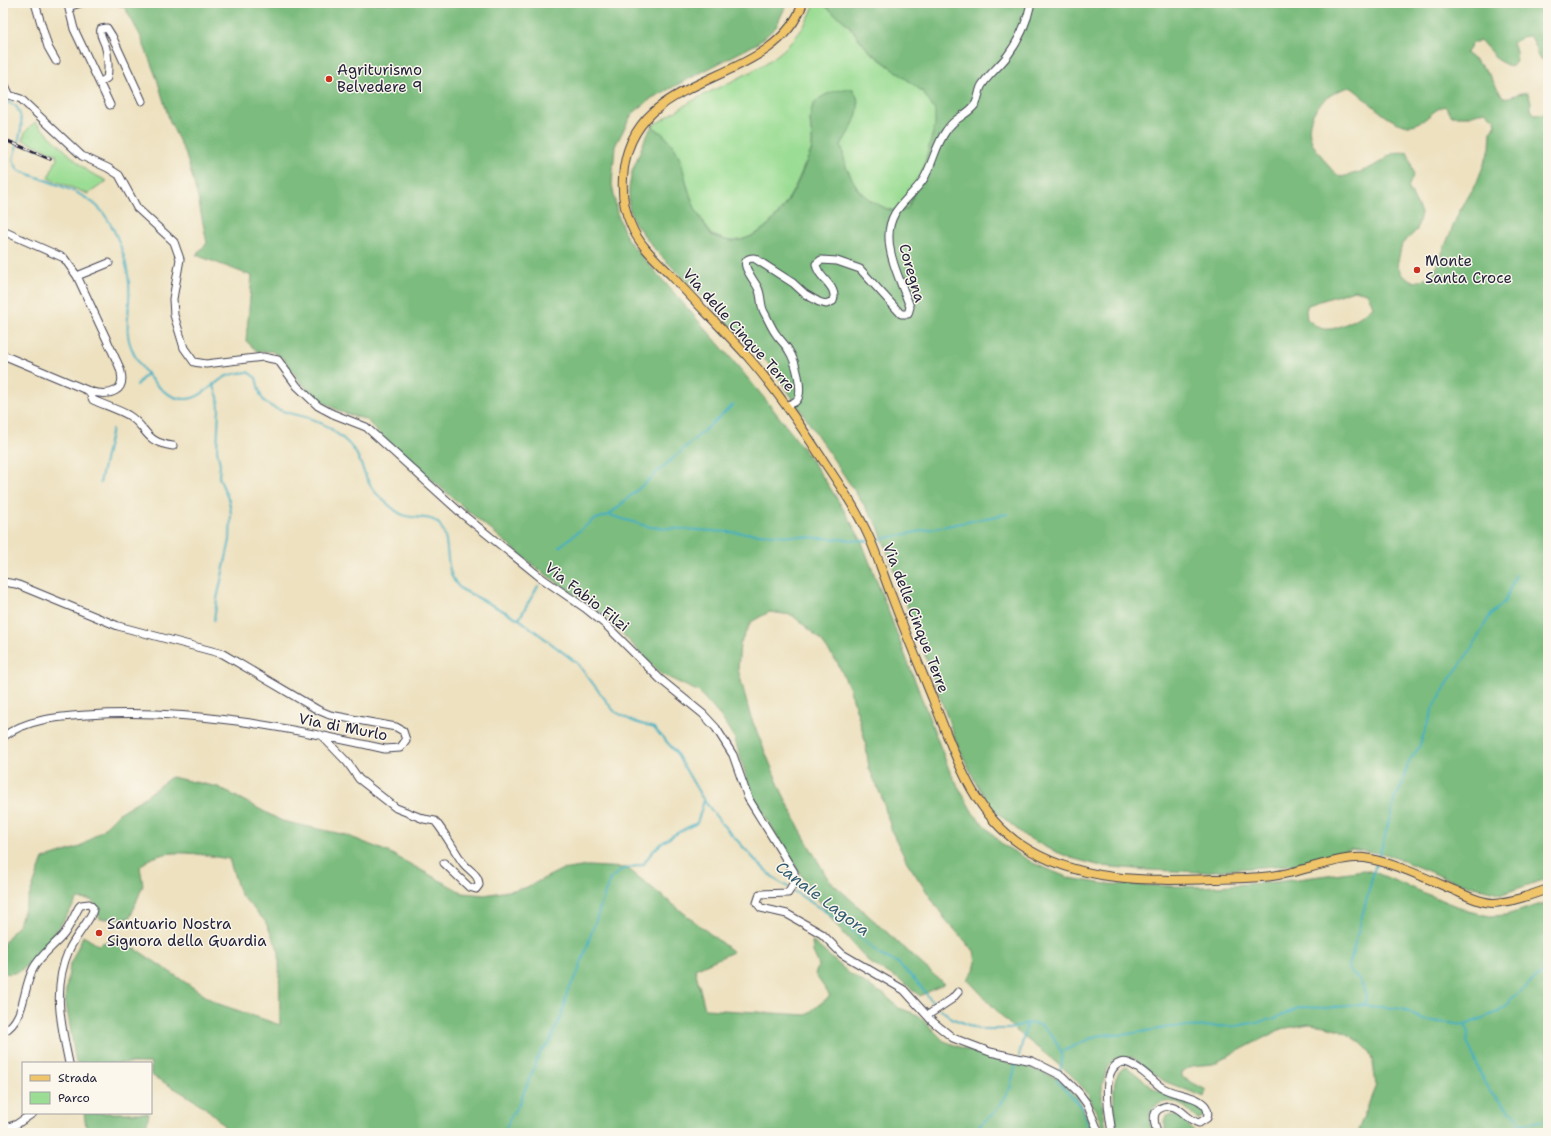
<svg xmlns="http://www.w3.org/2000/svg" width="1551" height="1136" font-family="'Shantell Sans',sans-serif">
<rect width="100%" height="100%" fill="#fbf7ec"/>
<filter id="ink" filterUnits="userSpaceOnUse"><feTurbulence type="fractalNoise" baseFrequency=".025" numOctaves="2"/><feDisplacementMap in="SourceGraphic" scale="8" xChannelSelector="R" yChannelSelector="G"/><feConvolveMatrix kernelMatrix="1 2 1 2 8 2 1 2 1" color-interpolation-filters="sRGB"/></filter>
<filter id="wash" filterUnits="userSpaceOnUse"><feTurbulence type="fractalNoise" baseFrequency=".012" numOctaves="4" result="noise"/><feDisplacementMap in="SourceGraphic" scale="16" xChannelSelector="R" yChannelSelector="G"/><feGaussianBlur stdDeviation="0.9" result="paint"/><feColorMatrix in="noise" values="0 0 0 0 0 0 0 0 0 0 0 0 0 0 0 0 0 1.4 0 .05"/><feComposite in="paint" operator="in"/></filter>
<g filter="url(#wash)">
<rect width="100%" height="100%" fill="#ede1c0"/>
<path fill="#9bdd94" stroke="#5e8068" d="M815 3C835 3 856 37 868 50 886 67 928 87 935 111 941 130 916 189 908 208L899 212 887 209 871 201 858 190 846 167 841 145C850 128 866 109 853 89 841 91 822 92 814 104 806 116 813 132 812 146 811 153 807 160 804 166 792 197 771 236 735 241 728 242 718 237 711 235 705 224 697 214 693 203 679 168 687 150 652 126 666 118 680 108 694 100 744 73 793 62 815 3Z
M35 122 87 171 107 181 88 194 48 178 57 159 56 154 23 140 25 132Z"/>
<path fill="#7cbc7e" stroke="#4f6f5c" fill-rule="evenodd" d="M114 3H214L224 6 237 3H787L776 27 758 43 652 98 632 114 615 146 612 184 617 213 627 239C709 335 801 428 861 540L950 772 973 813 1003 845 1033 863 1069 878 1105 884 1202 887 1276 882 1364 870 1374 872 1468 911 1490 916 1506 915 1548 902V1133H1357L1376 1085 1373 1063 1369 1051 1361 1043 1340 1030 1325 1026 1309 1024 1281 1029 1213 1064 1191 1066 1182 1072V1077L1206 1090 1204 1097 1164 1081 1132 1057 1114 1059C1095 1084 1103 1104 1107 1133H1105L1092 1102 1085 1090 1069 1073 1013 1028 967 979 974 970 976 962 974 951 945 919 907 862 892 832 882 798 869 768 865 740 858 715 849 687 837 662 819 638 792 615 769 612 751 622 740 644 738 669 750 715 780 788 803 835 828 879 944 984 920 996 902 981 870 963 833 921 801 875 752 795 734 737 721 717 699 692 661 674 605 616 538 569 468 511 379 434 367 420 341 412 318 399 301 383 282 357 271 351 258 352 246 341 252 276 196 255 207 243 198 198 186 155 170 122 157 79 140 35 125 8Z
M821 3H1545L1543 17 1548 30V63L1538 57 1533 40 1529 36 1522 37 1513 43C1517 50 1519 62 1511 67L1499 61 1480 40 1472 44 1466 53 1486 70 1503 97C1513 99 1517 91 1528 93L1531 102V109L1534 114 1548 113V878L1502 894 1450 880 1386 854 1350 849 1311 863 1200 872 1148 870 1101 866 1071 858 1047 848 1025 836 994 810 976 783 957 744 878 526 771 366 657 252 634 222 629 207V188L632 172 645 139 652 126C687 150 679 168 693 203 697 214 705 224 711 235 718 237 728 242 734 241 772 237 793 196 805 165 807 159 811 153 812 148 814 133 805 116 815 103 822 94 842 87 853 89 866 109 851 128 841 145L846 167 858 190 871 201 887 209 899 212 908 208 921 176 935 125V111L923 92 868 50 850 26ZM1350 87C1368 98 1393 132 1416 124 1428 120 1433 109 1445 106L1452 116H1469L1485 111 1495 120 1496 124 1491 132 1490 148 1477 182 1458 214 1434 273 1429 278 1414 282 1402 275 1397 265 1402 244 1417 230 1421 213 1408 187 1414 174 1408 153C1391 150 1391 156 1377 164 1366 171 1354 174 1341 177 1332 172 1329 166 1323 158 1320 153 1314 148 1312 142 1301 115 1327 92 1350 87ZM1354 290 1367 293 1373 306C1368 314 1339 329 1330 329 1320 330 1314 325 1307 319L1306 310 1308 305Z
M171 777 218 787 282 821 346 835 388 852 463 893 485 895 525 888 561 870 588 866 627 868 733 952 695 969 705 1009 806 1015 830 996 815 974 819 965 813 952 812 941 850 974 885 995 899 1008 918 1015 944 1041 992 1059 1025 1066 1057 1078 1076 1097 1083 1108 1094 1133H228C216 1108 174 1089 151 1075V1063H76L65 997 70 965 83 936 98 945 118 937 216 1003 280 1025 279 951 265 921 240 894 229 859C201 855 161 844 140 867L143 885 130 918 100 919 97 907 91 900 78 899C65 915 28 985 3 972V944L19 924 43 859 80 847 102 830 120 812 145 797Z
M1127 1067 1156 1090 1199 1106 1204 1112 1203 1117 1198 1119C1191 1114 1186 1106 1177 1103 1167 1099 1150 1104 1150 1117 1149 1122 1151 1128 1152 1133H1118C1116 1119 1106 1071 1127 1067Z
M84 1113H149L145 1133H87Z
M1172 1115 1180 1117 1196 1133H1165V1121L1167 1116Z"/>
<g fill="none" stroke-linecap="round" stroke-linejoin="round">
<path stroke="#45b0c3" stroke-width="2" d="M3 100 16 106C28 126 17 139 13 160L18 170C44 181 88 191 104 214 116 230 125 255 128 275 132 297 126 317 128 335 131 359 160 399 185 399 200 400 214 382 227 376 233 373 241 373 248 372L256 378C258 384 259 393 262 398 270 412 299 414 312 419 319 422 330 427 336 433 343 438 353 447 357 455 362 465 365 478 372 488 378 497 388 504 396 511 409 522 430 513 439 524 453 542 441 571 461 589L519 619 577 663 614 711 632 721 654 728 675 751 701 796 721 823 758 863 776 880 788 887
M213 384 218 397 219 408 217 450 220 464 219 477 229 501 231 513 230 540 217 599 214 620
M137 385 147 373
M100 483 112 429
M609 515 650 527 868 541
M876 540 1007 514
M559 547 593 520 609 515 733 405
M519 619 538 586
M1377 859 1382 847 1395 798 1401 787 1408 763 1419 747 1434 707 1450 679 1472 648 1489 617 1505 601 1516 574
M792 890 846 925 882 956 898 963 919 984 936 1007
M1360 1005 1367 1002C1366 995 1363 985 1359 979 1354 974 1350 974 1349 966L1376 863
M940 1009 952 1018 978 1029H1010L1027 1023 1041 1025 1054 1038 1061 1052 1062 1063 1057 1081 1081 1107 1089 1133
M1465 1025 1469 1032 1467 1041 1484 1082 1491 1093 1514 1114 1528 1133
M1061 1052 1096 1036 1111 1034 1122 1035 1171 1027 1236 1026 1273 1019 1301 1007 1326 1008 1359 1005 1403 1009 1423 1020 1465 1025 1498 1012 1507 1006 1511 999 1548 968
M1019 1056 1027 1023
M3 1098 6 1122
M1522 1124 1548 1120
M9 1131 10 1133
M504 1133 511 1116 520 1102 540 1053 549 1043 562 1014 567 992 577 975 610 879 621 870 644 864C654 844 678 832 697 823L704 801
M971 1133 995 1112 1010 1088 1017 1060"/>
</g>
</g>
<g filter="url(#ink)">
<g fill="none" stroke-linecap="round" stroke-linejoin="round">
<g stroke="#403f4f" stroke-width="9">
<path id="minor" d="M35 3 48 47 56 61
M65 3 71 6 81 3
M68 5 74 29 110 105
M3 81 9 94
M101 82 107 78C109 69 108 54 105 45 103 39 99 35 101 29L107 28 112 36 142 101
M3 93 21 99 82 156 108 168 119 175 137 208 174 242 180 259 173 299 174 315 184 348 194 362 206 364 263 357 278 360 297 386 318 406 333 414 366 427 462 514 540 577 585 608 606 625 660 679 703 714 716 728 733 755 748 798 794 872V882L788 893 760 894 757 903 761 908 787 914 822 934 842 954 904 990 932 1021 953 1038 990 1052 1032 1061 1062 1076 1079 1093 1087 1104 1099 1133
M3 231 64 258 77 276 119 366C129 392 110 397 89 391L3 355
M77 276 109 263
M89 391 93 400C104 405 117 409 128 415 148 427 143 442 173 446
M787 405C790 404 794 403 796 401 805 393 795 360 789 351 786 345 780 340 776 334 771 327 768 319 764 312 760 305 762 296 758 288 755 281 734 258 754 258L793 283 805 294 819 302 826 304 833 301C839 286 817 278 816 264L821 260 837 261 860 269 901 314H908L910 307C903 287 889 259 889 238 888 209 909 200 923 180 933 164 935 146 946 131 955 117 964 117 973 107 979 102 978 91 982 85 989 74 1000 66 1008 55 1020 39 1027 22 1031 3
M3 582 16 584 118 626 223 654 318 710 330 715 396 727 403 731 406 740 400 748 385 749C286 727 189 708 87 715 58 717 26 719 3 737
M321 735 347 762 359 779 396 808 424 819 435 821C446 834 453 849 463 863 469 871 479 874 479 885L476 889 469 887 444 863
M928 1015 952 999 958 992
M3 1032C26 1019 22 990 33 969 40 955 54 946 64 934 70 926 74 916 79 907L81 905 89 904 93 908C94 916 73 939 69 950 52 988 61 1025 69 1063
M3 1129 17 1124 33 1113
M1112 1133C1110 1117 1099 1071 1120 1063 1132 1058 1152 1081 1161 1087 1173 1095 1190 1094 1201 1102 1207 1106 1209 1112 1207 1118L1199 1123C1185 1120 1177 1098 1159 1109 1151 1114 1155 1125 1157 1133"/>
</g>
<g stroke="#403f4f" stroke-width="10">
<path id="major" d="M803 3C772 91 629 66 623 178 622 194 624 210 631 225 639 245 656 260 671 275 696 303 723 329 748 357 775 388 797 420 819 454 837 481 856 508 869 537 878 557 884 577 892 597 905 632 920 667 934 702 955 754 971 810 1020 844 1077 883 1148 881 1214 879 1235 878 1257 879 1278 875 1301 872 1344 855 1365 858 1392 862 1430 880 1456 891 1467 896 1481 903 1494 903 1512 902 1531 895 1548 889"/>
</g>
<use href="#minor" stroke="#fff" stroke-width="7"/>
<use href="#major" stroke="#f0c469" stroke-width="8"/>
<g stroke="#22223b" stroke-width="3.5">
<path id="rail" d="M3 139 50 159"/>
</g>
<use href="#rail" stroke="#fbf7ec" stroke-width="2" stroke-dasharray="6" stroke-linecap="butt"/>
</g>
</g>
<g fill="#c8321e" stroke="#fbf7ec" stroke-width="1.5">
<circle cx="329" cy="79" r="4"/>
<circle cx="1417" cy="270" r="4"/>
<circle cx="99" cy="933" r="4"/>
</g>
<g text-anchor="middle" stroke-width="3" stroke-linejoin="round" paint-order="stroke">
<g font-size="15" fill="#22223b" stroke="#fbf7ec" text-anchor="start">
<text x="337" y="75">Agriturismo<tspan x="337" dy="17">Belvedere 9</tspan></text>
<text x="1425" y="266">Monte<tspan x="1425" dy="17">Santa Croce</tspan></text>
<text x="107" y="929">Santuario Nostra<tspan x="107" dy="17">Signora della Guardia</tspan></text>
</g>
<g font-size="15" fill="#22223b" stroke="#fbf7ec">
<text transform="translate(912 273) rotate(74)" y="5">Coregna</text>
<text transform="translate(739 330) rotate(48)" y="5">Via delle Cinque Terre</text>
<text transform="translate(587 597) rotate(38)" y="5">Via Fabio Filzi</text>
<text transform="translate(916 618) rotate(69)" y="5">Via delle Cinque Terre</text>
<text transform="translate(343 727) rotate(11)" y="5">Via di Murlo</text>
</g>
<g font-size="16" font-style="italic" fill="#305b71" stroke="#fbf7ec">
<text transform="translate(823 898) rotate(37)" y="6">Canale Lagora</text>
</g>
</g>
<rect width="1551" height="1136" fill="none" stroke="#fbf7ec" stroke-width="16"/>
<rect x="22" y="1062" width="130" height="52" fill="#fbf7ec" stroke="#a4a2a5"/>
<rect x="30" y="1075" width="20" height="6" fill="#f0c469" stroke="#a4a2a5"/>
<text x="58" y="1082" font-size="12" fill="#22223b">Strada</text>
<rect x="30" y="1092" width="20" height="12" fill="#9bdd94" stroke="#a4a2a5"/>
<text x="58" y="1102" font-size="12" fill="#22223b">Parco</text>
</svg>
